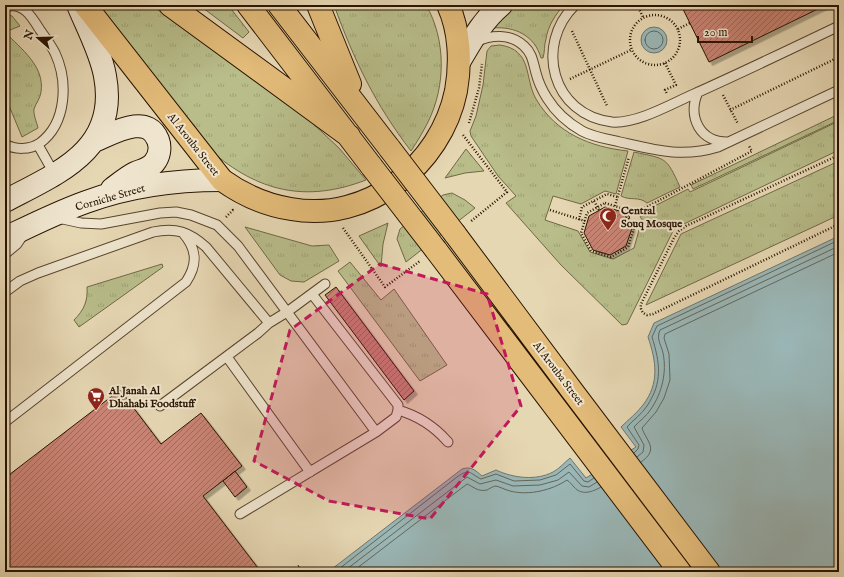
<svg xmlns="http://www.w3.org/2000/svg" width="844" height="577" font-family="'IM FELL English',serif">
<defs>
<pattern id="grass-tufts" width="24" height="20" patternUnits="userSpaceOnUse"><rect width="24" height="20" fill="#b8bd8a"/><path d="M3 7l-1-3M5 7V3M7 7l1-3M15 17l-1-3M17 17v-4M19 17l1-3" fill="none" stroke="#9ea275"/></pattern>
<pattern id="building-hatch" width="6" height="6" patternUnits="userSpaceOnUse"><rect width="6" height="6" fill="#c98474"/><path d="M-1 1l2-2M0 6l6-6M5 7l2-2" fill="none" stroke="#a36b5d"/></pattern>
<filter id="shadow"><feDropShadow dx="3.5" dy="3.5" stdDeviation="0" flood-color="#0004"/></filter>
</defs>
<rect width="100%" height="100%" fill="#e6d7b3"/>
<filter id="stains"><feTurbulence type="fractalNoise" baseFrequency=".005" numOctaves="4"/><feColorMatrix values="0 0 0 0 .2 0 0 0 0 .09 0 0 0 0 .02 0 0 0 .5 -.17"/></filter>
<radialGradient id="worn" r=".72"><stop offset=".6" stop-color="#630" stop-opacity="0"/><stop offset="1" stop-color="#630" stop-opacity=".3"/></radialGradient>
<path fill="url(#grass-tufts)" stroke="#706846" d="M98 5H151L275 93 308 119 339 148 366 180C306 203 258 192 210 150Z
M199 5H228L249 32 243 38Z
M334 5H426C446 39 446 86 428 122 423 132 417 142 411 151 375 104 354 60 334 5Z
M515 5H564C555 15 548 26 546 39 544 45 545 52 543 58H541C535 36 515 26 493 28L509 9Z
M5 14 12 16 20 26 5 32C21 49 45 66 41 92 40 99 36 103 34 109 33 114 37 123 38 128L22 137 5 96Z
M500 45C533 50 524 78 536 99 556 133 590 147 628 151L616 194 605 191 581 204 553 196 545 220 578 231 590 252 613 259 634 248 639 230 644 224 639 214 688 189 690 192 839 121V150L686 223 675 227 627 324 622 325 561 265 506 203 516 196 498 176 471 136 470 131 476 116 483 85 487 51 491 46Z
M839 114V120L693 189 691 185Z
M466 149 484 171 465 173 445 178Z
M634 152C666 159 666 156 680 187L647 203C639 196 630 201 621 196Z
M839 161V215L646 305 681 234Z
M452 193 465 200 475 208 406 262 397 239 400 229 439 198 443 195Z
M388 223 383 244 381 267 359 236Z
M245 227 312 246 329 245 339 261 304 282 291 281 280 275Z
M350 262 381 300 394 289 447 365 420 381 338 271Z
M162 264 163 267 79 327 74 320C84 310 88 301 87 287Z"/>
<path fill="#9ab7b7" stroke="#6d766e" d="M641 40a13 13 0 1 1 26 0a13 13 0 1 1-26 0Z
M839 236V572H328L462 469C471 466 475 470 482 476L496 470C513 478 536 481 553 472 559 469 565 462 570 458L586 478 636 447 621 427C628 420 637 413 643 405 660 383 656 361 648 337L654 323Z"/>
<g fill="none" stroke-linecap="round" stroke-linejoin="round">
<path stroke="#62665c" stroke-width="1" d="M645 40a9 9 0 1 1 18 0a9 9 0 1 1-18 0Z
M634 453 638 449 639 445 627 427C633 420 642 414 647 406 663 382 660 363 652 337L657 326 839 240
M637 457 643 452 644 445 634 427C639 421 647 416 651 409 662 393 667 372 663 353 661 344 656 339 660 330L839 246
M641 462C660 449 646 441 642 428L656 412 664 398 670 380 669 354 664 338 665 334 839 252
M335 572 457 477C470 468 469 473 481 479L496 474 514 481 540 480 556 475 570 464 584 481 588 482 594 478
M343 572 467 477 480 484 496 480 513 486 540 485 558 480 569 472 582 486 589 487 597 482
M352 572 467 484C474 487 478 492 487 490 489 489 493 486 496 486 500 487 506 490 510 491 529 496 552 490 567 480 570 482 572 485 574 487 582 496 592 492 601 487"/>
</g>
<path fill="url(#building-hatch)" stroke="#291401" filter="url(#shadow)" d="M681 5H826L709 62Z
M605 207 623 212 632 228 626 246 610 255 593 250 584 233 589 216Z
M336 287 414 391 404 400 325 295Z
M120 390 161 444 201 413 242 466 203 496 261 572H5V478Z
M235 471 247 487 235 497 223 481Z"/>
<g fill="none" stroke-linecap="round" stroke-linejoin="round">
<g stroke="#58452e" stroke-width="11">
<path id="service" d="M575 5C534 45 552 115 612 122 637 124 671 104 694 94 743 72 791 49 839 26
M5 7C23 1 32 17 40 30 45 37 51 45 55 53 68 81 67 123 40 143 30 150 15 150 5 144
M475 42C491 35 510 33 524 46 532 53 533 62 536 73 538 81 542 90 547 98 555 111 568 123 582 131 593 137 607 139 620 142 655 150 682 158 718 147L839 90
M698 92C687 117 700 143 729 142
M38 145 55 175
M58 218 81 223 101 224 160 213 176 212 191 215 217 225 238 246 376 432
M5 254 17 244 23 235
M5 292 20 281 38 273 153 232C176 227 189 232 206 247L269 323
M227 357 310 472
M160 406 258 333 269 323 287 312 325 284
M398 410C419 416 434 426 448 442
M5 422 186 282C198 264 197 249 183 233
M240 514 376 432 396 417 398 410V405L312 294"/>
</g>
<g stroke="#291401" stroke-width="24">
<path id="secondary" d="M459 62C471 42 482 21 501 5
M94 141C112 134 147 112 158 140 161 148 159 157 154 163 149 169 142 170 135 173 127 177 120 183 112 189
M5 201C58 173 119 150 105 76 101 53 87 27 78 5
M5 238C32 225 58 212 86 202 129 186 176 180 222 180"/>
</g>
<g stroke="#291401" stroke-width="24">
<path id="primary" d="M85 5 222 180C243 195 265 205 291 209 368 223 441 165 456 91 461 63 460 31 448 5
M170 5 349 136
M248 5 372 167
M279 5 390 149
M318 5 350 84
M455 234 573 392 709 572
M436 250 680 572"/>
</g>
<path stroke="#291401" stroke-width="2.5" stroke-dasharray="1 2" stroke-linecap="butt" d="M637 5 643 17
M630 40a25 25 0 1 1 50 0a25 25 0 1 1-50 0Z
M678 29 690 23
M572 31 607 106
M665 63 676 85 665 90 667 94
M570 79 631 50
M723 95 738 124
M730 110 839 57
M469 123 479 88 482 64
M463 135 507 192 470 222
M839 155 686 226 679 231 674 238 641 304C640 309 642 313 647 315L653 314 839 224
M594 201 599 210
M605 203 624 209 634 228 628 247 611 257 591 251 581 233 587 213Z
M615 206 629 157
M550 210 585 221
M226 217 233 210 234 211
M626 218 752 151 749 146
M579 220 582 207 607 194 618 197
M343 228 385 287 420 261
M291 572 299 566"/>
<use href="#service" stroke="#efe5ce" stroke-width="9"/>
<use href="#secondary" stroke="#efe5ce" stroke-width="22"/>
<use href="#primary" stroke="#e3bc7a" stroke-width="22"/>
<g stroke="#291401" stroke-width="24" stroke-linecap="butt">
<path id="primary-bridge" d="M390 149 455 234
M372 167 436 250"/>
</g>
<use href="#primary-bridge" stroke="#e3bc7a" stroke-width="22"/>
</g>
<path fill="#c2185b" fill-opacity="0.2" stroke="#c2185b" stroke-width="3" stroke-dasharray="8 5" stroke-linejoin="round" d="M380 264 487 294 521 406 430 519 329 501 254 461 290 330Z"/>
<defs>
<g id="mosque-pin" transform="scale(0.9)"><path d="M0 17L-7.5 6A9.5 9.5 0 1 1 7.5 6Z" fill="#8f2418" stroke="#efe5ce"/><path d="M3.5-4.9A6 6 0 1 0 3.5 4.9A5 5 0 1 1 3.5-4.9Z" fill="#fff"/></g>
<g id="supermarket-pin" transform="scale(0.9)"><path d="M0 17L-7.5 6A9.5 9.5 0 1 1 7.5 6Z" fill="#8f2418" stroke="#efe5ce"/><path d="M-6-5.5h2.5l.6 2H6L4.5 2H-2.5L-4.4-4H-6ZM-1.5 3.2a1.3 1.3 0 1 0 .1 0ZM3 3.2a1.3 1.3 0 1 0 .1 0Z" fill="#fff"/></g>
</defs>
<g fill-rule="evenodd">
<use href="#mosque-pin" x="608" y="216"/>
<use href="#supermarket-pin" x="96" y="396"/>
</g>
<g text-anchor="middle" stroke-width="4" stroke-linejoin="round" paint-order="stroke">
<g font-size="11" fill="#291401" stroke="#efe5ce">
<text transform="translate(194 144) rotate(52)" y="4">Al Arouba Street</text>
<text transform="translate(110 197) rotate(-16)" y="4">Corniche Street</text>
<text transform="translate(559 373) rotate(53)" y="4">Al Arouba Street</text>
</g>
<g font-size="11" font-weight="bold" fill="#291401" stroke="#efe5ce" text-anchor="start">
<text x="621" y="214">Central<tspan x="621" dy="13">Souq Mosque</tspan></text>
<text x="109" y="394">Al Janah Al<tspan x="109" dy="13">Dhahabi Foodstuff</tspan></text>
</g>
</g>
<rect width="844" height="577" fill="none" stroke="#e6d7b3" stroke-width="20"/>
<rect x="6" y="6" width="832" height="565" fill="none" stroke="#291401" stroke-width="2"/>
<rect x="10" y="10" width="824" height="557" fill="none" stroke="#291401"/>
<g transform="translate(38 38) rotate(290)" stroke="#efe5ce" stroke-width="3" paint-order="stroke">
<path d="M0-3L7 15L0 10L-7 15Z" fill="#291401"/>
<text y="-6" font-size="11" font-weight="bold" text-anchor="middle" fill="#291401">N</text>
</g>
<path d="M698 36v6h54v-6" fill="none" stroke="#291401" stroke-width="2"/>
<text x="704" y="36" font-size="12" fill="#291401" stroke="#efe5ce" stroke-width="3" paint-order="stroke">20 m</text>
<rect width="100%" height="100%" filter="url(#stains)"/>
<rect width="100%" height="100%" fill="url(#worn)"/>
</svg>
